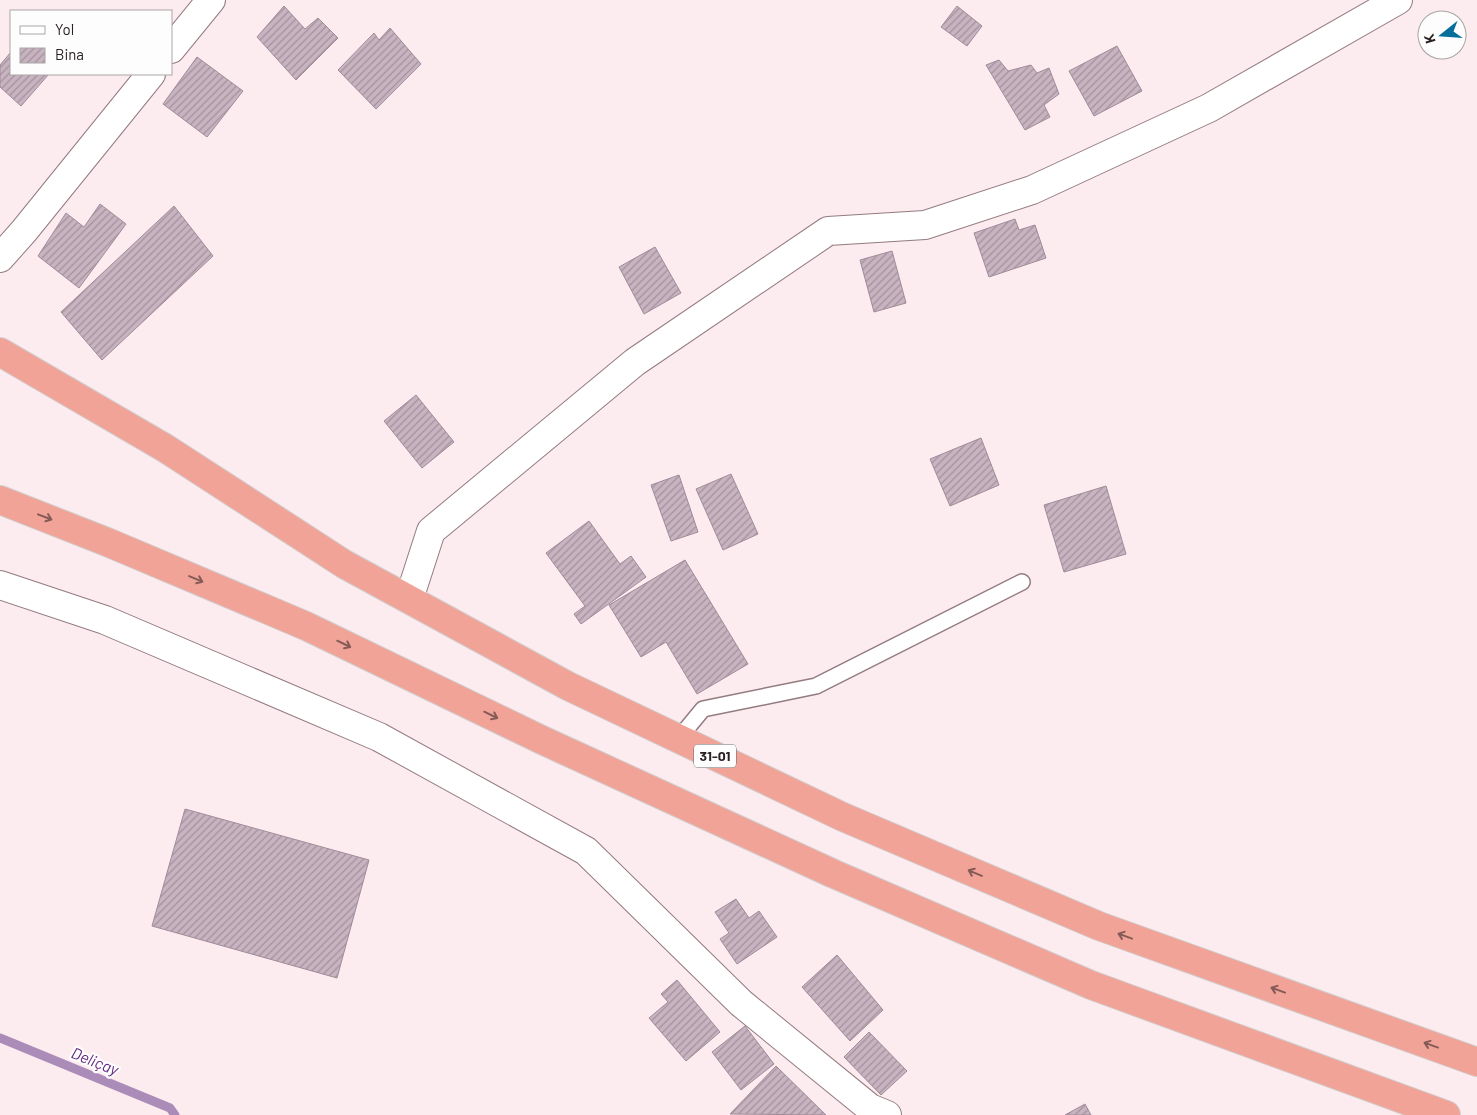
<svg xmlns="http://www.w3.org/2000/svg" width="1477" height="1115" font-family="Barlow,sans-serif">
<defs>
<pattern id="building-hatch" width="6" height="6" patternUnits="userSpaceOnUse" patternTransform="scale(1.25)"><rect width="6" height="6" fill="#c8b3c1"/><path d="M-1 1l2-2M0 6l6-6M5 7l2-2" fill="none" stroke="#a3919c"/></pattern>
</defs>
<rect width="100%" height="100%" fill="#fcebef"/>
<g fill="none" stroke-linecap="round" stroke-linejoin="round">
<path stroke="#ab8cb9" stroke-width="9" d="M0 1038 170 1108 175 1115"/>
</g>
<path fill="url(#building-hatch)" stroke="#a08c99" d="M284 6 305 29 318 18 338 38 296 80 257 37Z
M957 6 982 26 967 46 941 27Z
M390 28 421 64 376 109 338 70 374 33 379 40Z
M1117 46 1142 91 1094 116 1069 71Z
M11 52V74H49L21 106 0 87V65Z
M197 57 243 91 207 137 163 104Z
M999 60 1008 71 1031 65 1037 73 1049 68 1059 94 1044 105 1050 117 1025 130 986 65Z
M100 204 126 224 79 288 38 256 66 213 84 227Z
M174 206 213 256 102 360 61 312Z
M1015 219 1019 230 1035 225 1046 258 989 277 974 233Z
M655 247 681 293 644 314 619 267Z
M892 251 906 303 874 312 860 260Z
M416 395 454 442 422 468 384 421Z
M981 438 999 485 950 506 930 459Z
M731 474 758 534 723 550 696 489Z
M679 475 698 532 671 541 651 485Z
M1106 486 1126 554 1064 572 1044 505Z
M589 521 620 564 631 556 646 577 581 624 574 614 585 606 546 553Z
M685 560 748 664 697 694 666 642 641 657 609 605Z
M185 809 369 860 337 978 152 926Z
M736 899 749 918 759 911 777 937 737 964 720 939 729 933 715 912Z
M837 955 883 1010 850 1041 802 987Z
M677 980 720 1032 686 1061 649 1018 668 1002 661 994Z
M745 1026 774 1064 741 1090 712 1052Z
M869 1032 907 1071 881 1095 844 1057Z
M776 1066 826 1115 730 1114Z
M1085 1104 1091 1115H1065Z"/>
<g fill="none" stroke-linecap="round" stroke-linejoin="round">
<g stroke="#937b80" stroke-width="18">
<path id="service" d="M679 738 703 709 816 686 1022 582"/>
</g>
<g stroke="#937b80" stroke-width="30">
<path id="minor" d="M171 49 211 0
M0 258 24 231 151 74
M0 585 105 620 379 737 586 851 741 1003 870 1108 887 1115
M409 599 431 531 635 362 828 231 925 225 1032 190 1209 108 1398 0"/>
</g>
<g stroke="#d0cece" stroke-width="30">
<path id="trunk" d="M0 352 165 448 344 564 568 686 843 817 1099 926 1477 1062
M0 500 107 542 306 626 542 740 834 874 1091 985 1446 1115"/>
</g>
<use href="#service" stroke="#fff" stroke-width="15"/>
<use href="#minor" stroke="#fff" stroke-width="28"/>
<use href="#trunk" stroke="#f2a398" stroke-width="28"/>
</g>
<defs><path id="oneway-shaft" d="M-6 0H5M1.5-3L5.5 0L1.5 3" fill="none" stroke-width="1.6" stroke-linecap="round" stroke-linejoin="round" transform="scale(1.25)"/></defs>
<g stroke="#845b57">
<use href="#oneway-shaft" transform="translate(45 517) rotate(21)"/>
<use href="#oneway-shaft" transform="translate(196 579) rotate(23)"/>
<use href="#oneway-shaft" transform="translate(344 644) rotate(26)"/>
<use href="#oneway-shaft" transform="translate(491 715) rotate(26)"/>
<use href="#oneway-shaft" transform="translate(975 873) rotate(-157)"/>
<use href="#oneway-shaft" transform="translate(1125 936) rotate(-160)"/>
<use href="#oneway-shaft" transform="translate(1278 990) rotate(-160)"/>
<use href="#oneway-shaft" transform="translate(1431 1045) rotate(-160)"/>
</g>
<g text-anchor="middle" stroke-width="4.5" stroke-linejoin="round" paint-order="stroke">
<rect fill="#fdfdfd" stroke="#696264" stroke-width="1" x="694" y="744.5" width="42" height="23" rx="4"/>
<g font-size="14" font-weight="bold" fill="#2a2022">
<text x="715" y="761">31-01</text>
</g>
<g font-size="16" font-style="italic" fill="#632781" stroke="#fdfdfd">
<text transform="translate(95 1061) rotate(22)" y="6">Deliçay</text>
</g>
</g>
<rect x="10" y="10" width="162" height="65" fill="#fdfdfd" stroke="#a9a5a5"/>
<rect x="20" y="26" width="25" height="8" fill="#ffffff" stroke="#a9a5a5"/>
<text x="55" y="35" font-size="15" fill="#2a2022">Yol</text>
<rect x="20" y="48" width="25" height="15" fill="url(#building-hatch)" stroke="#a9a5a5"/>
<text x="55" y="60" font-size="15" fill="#2a2022">Bina</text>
<g transform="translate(1442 35) rotate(253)"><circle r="24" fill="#fdfdfd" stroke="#a9a5a5"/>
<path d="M0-4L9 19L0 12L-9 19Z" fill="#056e9b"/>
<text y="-8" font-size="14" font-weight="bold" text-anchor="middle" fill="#2a2022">K</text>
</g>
</svg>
